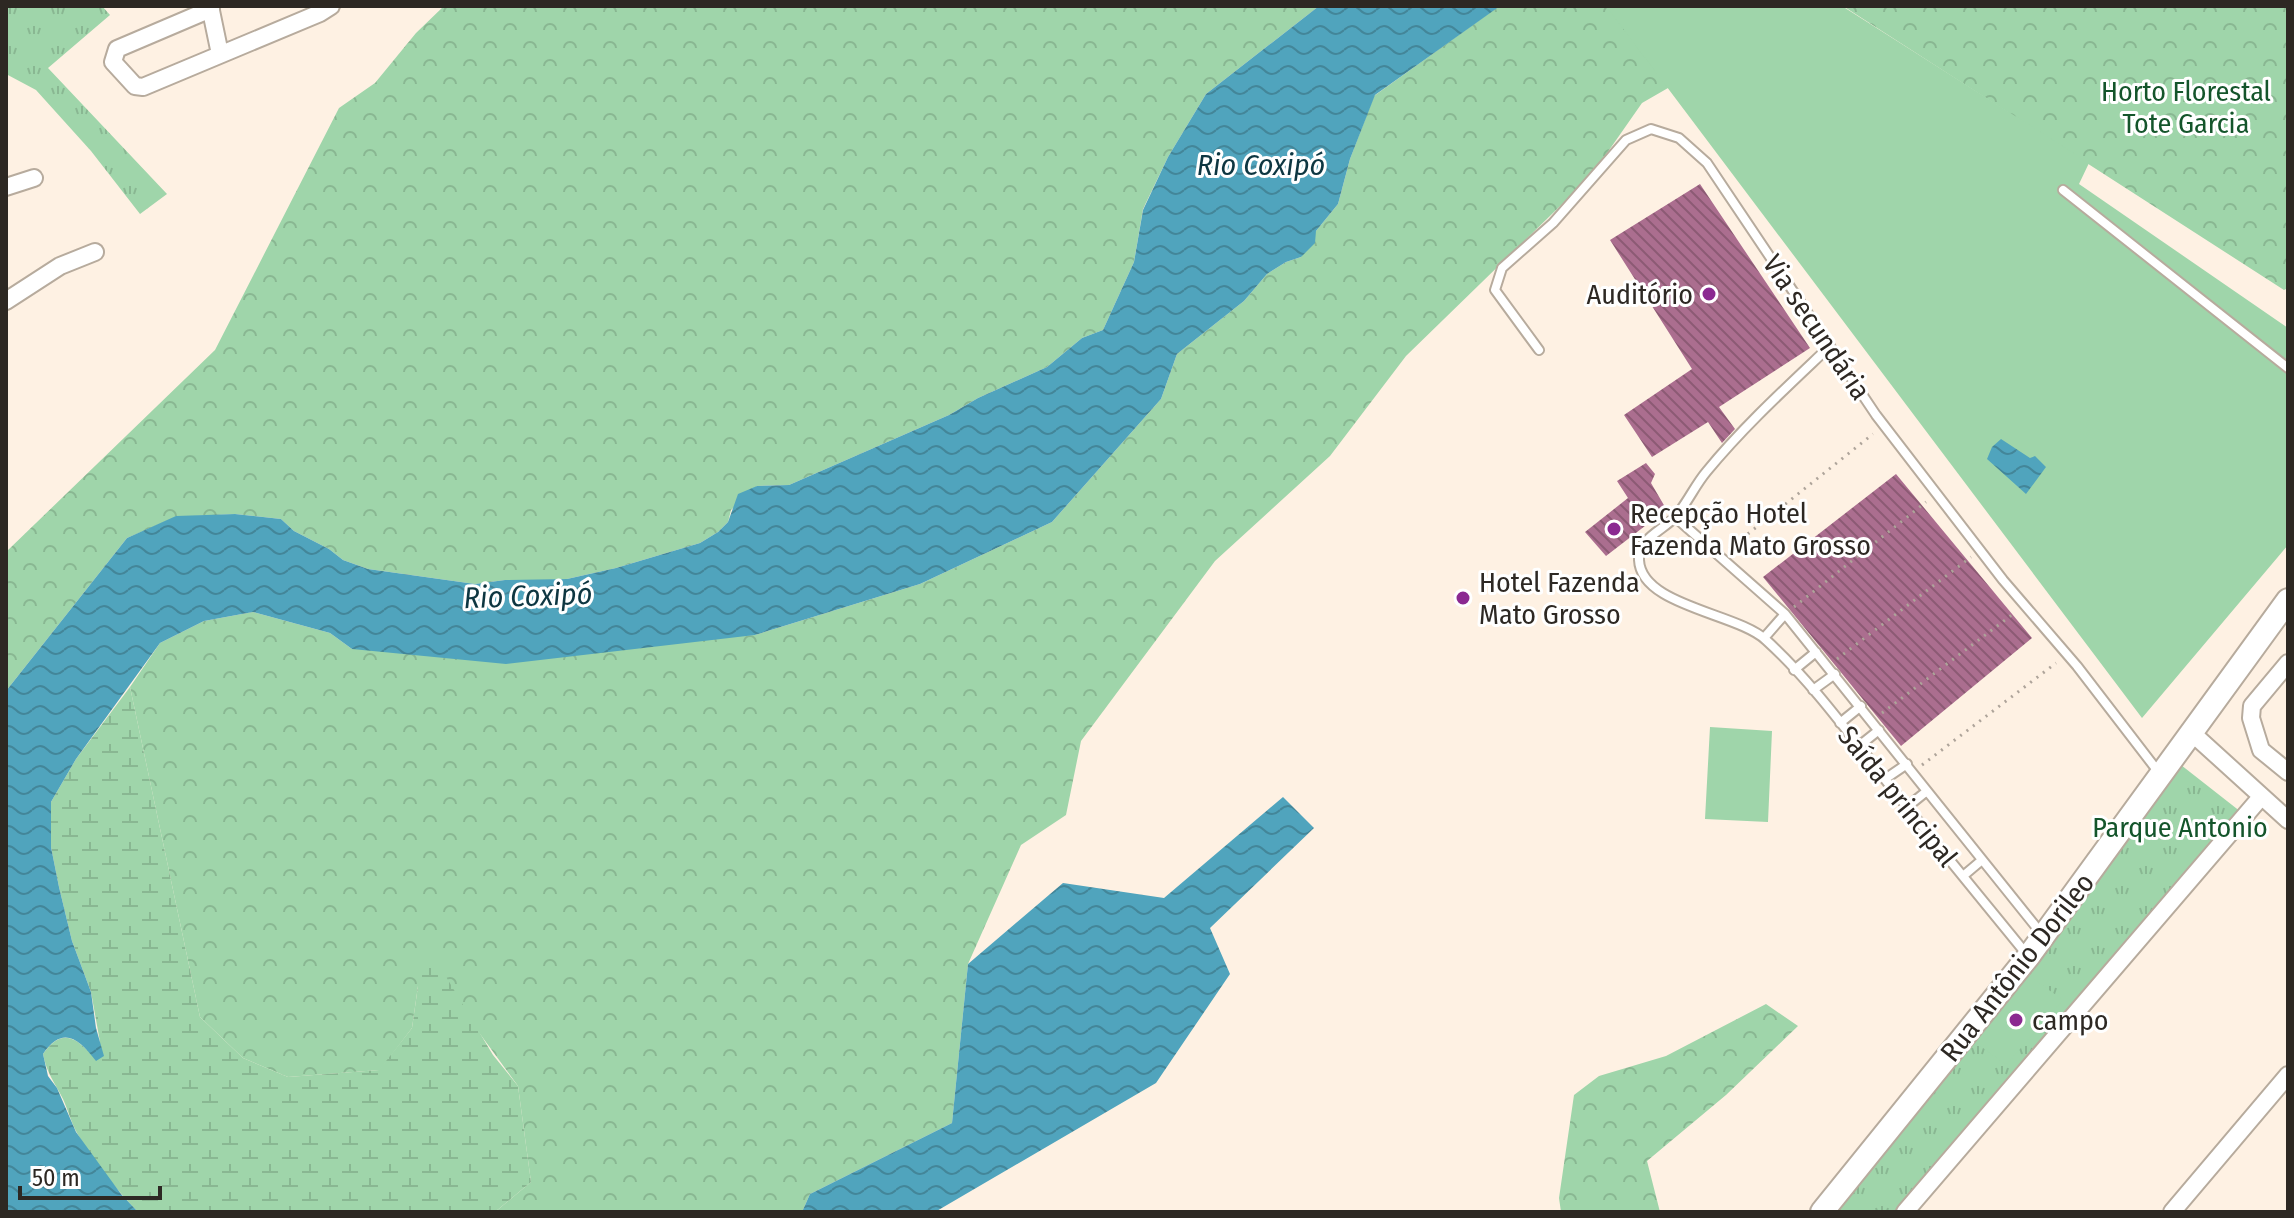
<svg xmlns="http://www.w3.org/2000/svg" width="2294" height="1218" font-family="'Fira Sans Condensed',sans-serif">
<defs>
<pattern id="forest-crowns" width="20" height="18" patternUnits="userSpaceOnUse" patternTransform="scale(2)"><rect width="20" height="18" fill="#9fd5aa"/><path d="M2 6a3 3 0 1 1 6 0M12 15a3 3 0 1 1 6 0" fill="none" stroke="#89b792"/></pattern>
<pattern id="wetland-marsh" width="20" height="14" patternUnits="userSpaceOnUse" patternTransform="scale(2)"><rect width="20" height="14" fill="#9fd5aa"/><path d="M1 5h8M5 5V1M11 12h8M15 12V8" fill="none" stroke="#89b792"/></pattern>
<pattern id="park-tufts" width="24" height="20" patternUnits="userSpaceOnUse" patternTransform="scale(2)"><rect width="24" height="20" fill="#9fd5aa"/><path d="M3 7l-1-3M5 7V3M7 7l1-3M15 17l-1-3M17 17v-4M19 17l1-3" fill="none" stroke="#89b792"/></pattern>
<pattern id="water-waves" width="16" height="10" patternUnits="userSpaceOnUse" patternTransform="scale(2)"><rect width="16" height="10" fill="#50a4bd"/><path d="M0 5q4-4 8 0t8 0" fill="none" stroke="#438699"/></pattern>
<pattern id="building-back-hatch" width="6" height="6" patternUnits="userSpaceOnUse" patternTransform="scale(2)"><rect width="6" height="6" fill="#ab6e8f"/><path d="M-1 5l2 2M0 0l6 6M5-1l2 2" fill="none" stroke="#8c5a74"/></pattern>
</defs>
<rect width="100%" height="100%" fill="#fef1e3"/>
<path fill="url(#forest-crowns)" d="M444 6H1319L1206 94 1168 157 1143 209 1134 262 1103 330 1082 338 1047 367 978 398 949 415 789 485 757 486 731 510 728 522 718 532 700 543 616 568 567 579 533 581 505 580 475 584 368 569 343 560 329 549 294 531 281 519 235 514 176 517 127 538 6 691V552L215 350 339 108 375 83 416 33Z
M1499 6H1794L1727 54 1642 103 1591 176 1406 356 1330 456 1215 561 1081 741 1066 815 1021 845 968 964 952 1123 810 1194 802 1212H495L531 1182 518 1086 418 949V986L412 1028 380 1070 288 1077 243 1058 200 1017 130 687 160 643 204 621 253 612 330 633 352 649 755 635 920 584 1052 522 1161 399 1177 354 1244 301 1267 274 1286 262 1301 257 1316 231 1338 204 1350 159 1374 96Z
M1843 6H2288V288L2284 290Z
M1766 1004 1798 1026 1726 1095 1647 1161 1660 1212H1561L1559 1198 1574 1095 1599 1076 1666 1056Z"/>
<path fill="url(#wetland-marsh)" d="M130 687 200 1017 243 1058 288 1077 379 1070 412 1028 418 986V948L436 960 493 1055 518 1086 531 1182 495 1212H138C116 1189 93 1161 77 1133 71 1122 68 1110 63 1099 54 1081 47 1074 43 1054 57 1034 70 1032 87 1050L100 1042 91 992 72 941 59 887 51 847V802L76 759Z"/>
<path fill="url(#park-tufts)" d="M6 6H102L110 15 48 68 167 194 140 214 91 151 36 90 6 74Z
M2181 765 2241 812 1897 1212H1831Z"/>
<path fill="#9fd5aa" d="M1606 6H1842L2089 163 2079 184 2288 328V545L2142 718Z
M1710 727 1772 731 1768 822 1705 819Z
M2025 973 2063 1000 2006 1065 1971 1039Z"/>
<path fill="url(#water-waves)" d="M1319 6H1500L1375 95 1350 159 1338 204 1316 231 1315 243 1301 257 1286 262 1267 274 1244 301 1177 354 1161 399 1052 522 920 584 755 635 506 664 352 649 330 633 253 612 204 621 160 643 76 759 51 802V847L59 887 72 941 91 992 96 1028 104 1056 96 1061C79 1039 63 1025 43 1054L48 1076 57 1088 76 1132 121 1194 138 1212H6V691L127 538 176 516 235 514 281 519 294 531 329 549 343 560 368 569 475 584 505 580 567 579 616 568 700 543 718 532 728 522 738 494 757 486 789 485 949 415 978 398 1047 367 1082 338 1103 330 1134 262 1143 210 1168 157 1206 94Z
M2001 439 2030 458 2035 456 2046 467 2026 494 1987 459 1992 447Z
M1283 797 1314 828 1210 928 1230 974 1156 1083 935 1212H802L810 1194 952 1123 968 964 1063 883 1164 898Z"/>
<path fill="url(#building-back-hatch)" d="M1700 184 1810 348 1719 407 1735 429 1722 443 1708 422 1652 457 1624 415 1692 369 1610 240Z
M1646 463 1655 474 1651 483 1668 512 1654 519 1606 556 1585 532 1628 498 1617 481Z
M1896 474 2032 638 1901 746 1763 577Z"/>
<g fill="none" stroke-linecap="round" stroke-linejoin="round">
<g stroke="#b7ab9d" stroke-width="12">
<path id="lane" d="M2063 190 2288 368
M1830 346C1788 386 1744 426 1707 471 1695 485 1688 502 1676 516 1664 530 1638 538 1639 560 1641 606 1737 613 1766 640 1810 680 1847 731 1884 778 1931 838 1980 897 2028 956
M1539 350 1495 290 1502 268 1553 223 1626 140 1651 129 1679 138 1707 163 1876 415 2003 580 2077 666 2160 774
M1675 517 1785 614 2041 933
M1764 638 1785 614
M1794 670 1816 652
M1813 690 1835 674
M1840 723 1861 706
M1859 746 1879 730
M1885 779 1907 764
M1907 807 1927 791
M1963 876 1982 860"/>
</g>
<g stroke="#b7ab9d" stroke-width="20">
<path id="street" d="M210 6 220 54
M211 9 117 49 113 62 135 86 143 87 320 13 331 6
M6 187 34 178
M6 301 60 266 95 252
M2288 663 2252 706 2251 718 2261 750 2288 772
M2192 733 2288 820
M1905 1212 2261 797
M2172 1212 2288 1075"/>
</g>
<g stroke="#b7ab9d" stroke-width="26">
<path id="secondary" d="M1822 1212 2028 957 2288 600"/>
</g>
<path stroke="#aea49a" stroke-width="3" stroke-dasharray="2 6" stroke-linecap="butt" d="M1729 549 1873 434
M1794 607 1926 502
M1837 659 1971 557
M1882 713 2013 614
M1922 765 2056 663"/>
<use href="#lane" stroke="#fff" stroke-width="8"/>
<use href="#street" stroke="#fff" stroke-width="16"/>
<use href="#secondary" stroke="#fff" stroke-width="22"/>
</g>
<g fill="#8b2991" stroke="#fff" stroke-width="3">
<circle cx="1709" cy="294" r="8"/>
<circle cx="1614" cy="529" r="8"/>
<circle cx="1463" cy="598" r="8"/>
<circle cx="2016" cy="1020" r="8"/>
</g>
<g text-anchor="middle" stroke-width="6" stroke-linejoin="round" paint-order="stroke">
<g font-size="28" fill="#14552b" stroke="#fff">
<text x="2186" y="101">Horto Florestal<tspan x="2186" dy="32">Tote Garcia</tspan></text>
<text x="2180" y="837">Parque Antonio</text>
</g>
<g font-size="28" fill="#2d2823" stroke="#fff" text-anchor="start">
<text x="1693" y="304" text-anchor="end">Auditório</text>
<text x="1630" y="523">Recepção Hotel<tspan x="1630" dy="32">Fazenda Mato Grosso</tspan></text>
<text x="1479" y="592">Hotel Fazenda<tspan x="1479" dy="32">Mato Grosso</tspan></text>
<text x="2032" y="1030">campo</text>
</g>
<g font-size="28" fill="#2d2823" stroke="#fff">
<text transform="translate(1817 327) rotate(56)" y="10">Via secundária</text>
<text transform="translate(1898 796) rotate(51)" y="10">Saída principal</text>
<text transform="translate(2017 967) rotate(-52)" y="10">Rua Antônio Dorileo</text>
</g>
<g font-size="30" font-style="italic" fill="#0d3641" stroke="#fff">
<text x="1261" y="175">Rio Coxipó</text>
<text transform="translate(528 596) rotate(-2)" y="10">Rio Coxipó</text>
</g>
</g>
<rect width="2294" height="1218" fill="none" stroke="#2d2823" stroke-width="16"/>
<path d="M20 1186v12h140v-12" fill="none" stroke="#2d2823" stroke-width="4"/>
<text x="32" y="1186" font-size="24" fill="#2d2823" stroke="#ffffff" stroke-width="6" paint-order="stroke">50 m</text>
</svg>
